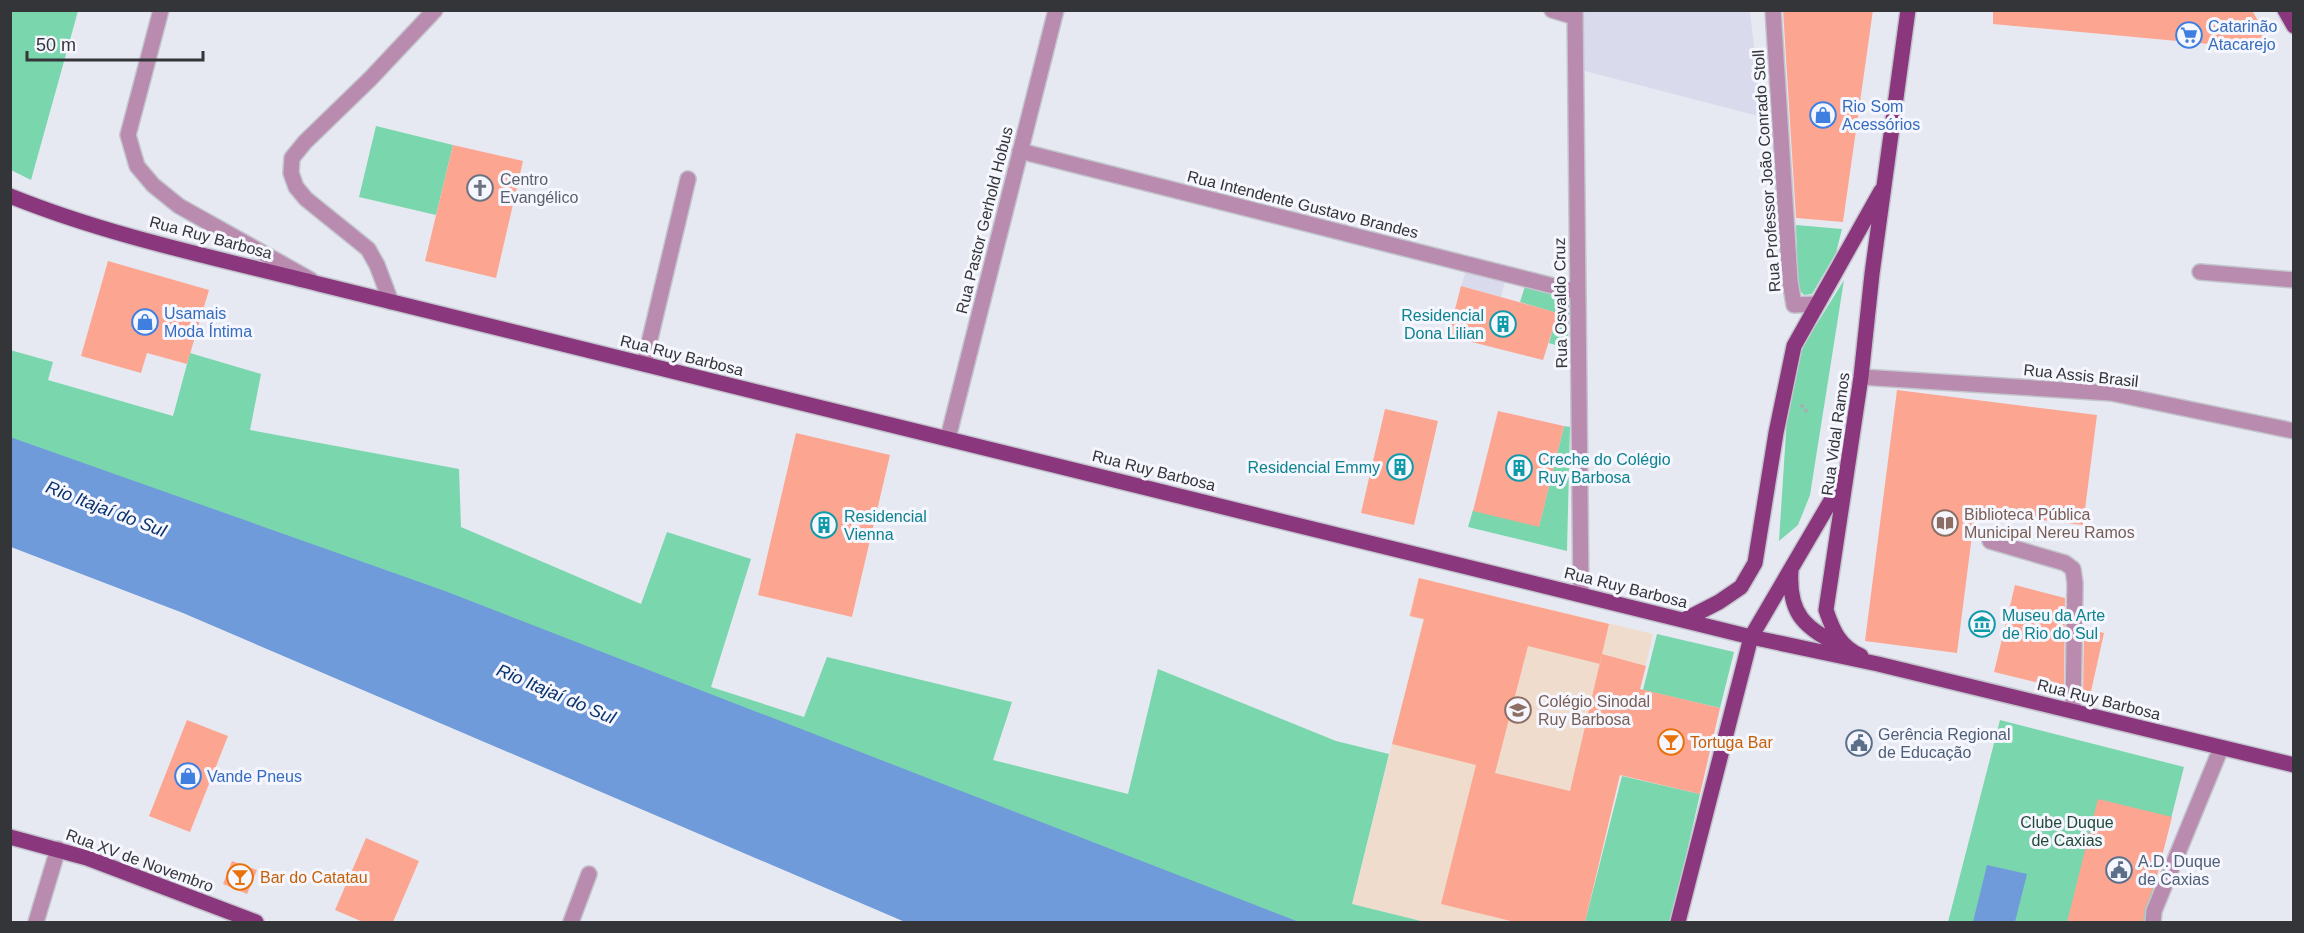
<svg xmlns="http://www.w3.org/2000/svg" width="2304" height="933" font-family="Arial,sans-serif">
<rect width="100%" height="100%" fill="#e7e9f2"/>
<path fill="#d9dbec" d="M1581 11H1750L1762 117 1581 70Z
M1466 271 1505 281 1501 297 1461 286Z"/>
<path fill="#efdccc" d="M1418 578 1653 634 1585 922H1425L1352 904 1423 620 1409 616Z"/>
<path fill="#7ad6ad" d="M11 10 78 11 31 180 11 170Z
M376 126 453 145 436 215 359 197Z
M1796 225 1842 229 1836 253 1812 294 1804 295 1798 289Z
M1844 280 1810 495 1798 525 1779 541 1787 417 1800 351Z
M1525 286 1570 299 1568 339 1559 346 1549 343 1557 313 1520 302Z
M10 350 53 362 48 380 173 416 190 353 261 374 250 430 459 469 461 527 641 604 667 532 751 559 711 687 804 717 827 657 1012 702 993 760 1128 794 1158 669 1336 741 1389 754 1352 904 1425 922H1296L11 439Z
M1564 426 1570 427 1567 551 1468 527 1473 510 1539 526Z
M1657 634 1734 652 1720 708 1643 690Z
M2000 720 2184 767 2145 922H1948Z
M1622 776 1700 794 1671 922H1585Z"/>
<path fill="#709bdb" d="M10 437 445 591 1299 922H905L183 613 11 547Z
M1987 865 2027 874 2015 922H1973Z"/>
<path fill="#fca692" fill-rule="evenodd" d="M1783 10H1873L1843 222 1796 218Z
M1993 10H2252L2274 50 1993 24Z
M453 145 523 161 496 278 425 261Z
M108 261 209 290 187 364 147 353 141 373 81 356Z
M1461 286 1558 313 1543 360 1448 336Z
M1897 390 2097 415 2083 525 1975 512 1957 653 1865 641Z
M1385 409 1438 421 1414 525 1361 513Z
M1498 411 1564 426 1539 527 1473 511Z
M796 433 890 455 852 617 758 595Z
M1419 578 1609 624 1602 654 1646 666 1640 689 1720 708 1700 794 1620 775 1585 922H1515L1441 904 1476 765 1392 744 1424 619 1410 616ZM1528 646 1600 664 1602 654 1570 791 1495 773Z
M2015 585 2065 598 2064 689 1994 672Z
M2084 628 2104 633 2090 696 2083 694Z
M187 720 228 736 190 832 149 816Z
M2098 799 2172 817 2155 884 2145 908 2143 922H2067Z
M366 838 419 861 393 922H363L335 910Z
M232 861 257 870 247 894 223 884Z"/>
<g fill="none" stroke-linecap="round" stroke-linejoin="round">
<g stroke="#c3c5cd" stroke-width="18">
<path id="minor" d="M161 10 128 135 137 166 153 185 179 206 311 280
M1552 10 1575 17
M1575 10 1581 594
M1773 10 1790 281 1794 305 1817 304
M1020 151 1577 292
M2200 272 2294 280
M391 302 377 265 368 249 306 199 296 187 291 173 292 158 305 142 370 79 435 10
M644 364 688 179
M1861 377 2111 393 2294 431
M948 438 1056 10
M1990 541 2065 563 2073 569 2075 583 2073 711
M36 922 58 849
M571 922 589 874
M2153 922 2154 911 2221 748"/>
</g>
<g stroke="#c3c5cd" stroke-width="18">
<path id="major" d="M2285 10 2294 26
M10 196C109 236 216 258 319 284L1751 637 1878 664 2294 765
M1791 570C1788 615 1805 628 1843 647
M1684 620 1719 602 1741 587 1755 563 1776 433 1794 346 1881 191
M1861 656C1840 647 1833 631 1826 610L1861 377 1872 274 1908 10
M10 837 87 858 256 922
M1678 922 1751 637 1843 480"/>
</g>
<path stroke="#abacb3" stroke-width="4" stroke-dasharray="3 3" stroke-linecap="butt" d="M1801 405 1809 414"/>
<use href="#minor" stroke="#b98baf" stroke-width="15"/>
<use href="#major" stroke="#8a377d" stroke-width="15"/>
</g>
<defs>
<g id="supermarket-ring" transform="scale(1.35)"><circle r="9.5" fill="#f5f6fe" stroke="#3f7fe0" stroke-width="1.5"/><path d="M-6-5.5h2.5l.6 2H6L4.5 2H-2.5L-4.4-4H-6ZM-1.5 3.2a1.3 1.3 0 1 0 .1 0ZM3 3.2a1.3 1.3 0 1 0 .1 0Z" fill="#3f7fe0"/></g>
<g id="shop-ring" transform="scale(1.35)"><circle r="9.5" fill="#f5f6fe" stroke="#3f7fe0" stroke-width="1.5"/><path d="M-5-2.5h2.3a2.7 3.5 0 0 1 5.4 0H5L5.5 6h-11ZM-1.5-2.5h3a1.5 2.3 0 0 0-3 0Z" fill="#3f7fe0"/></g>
<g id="church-ring" transform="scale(1.35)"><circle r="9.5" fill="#f5f6fe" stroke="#6b7280" stroke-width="1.5"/><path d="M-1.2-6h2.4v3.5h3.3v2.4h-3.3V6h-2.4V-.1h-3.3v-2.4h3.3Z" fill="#6b7280"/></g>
<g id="building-ring" transform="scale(1.35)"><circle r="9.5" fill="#f5f6fe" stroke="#0f9aa8" stroke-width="1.5"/><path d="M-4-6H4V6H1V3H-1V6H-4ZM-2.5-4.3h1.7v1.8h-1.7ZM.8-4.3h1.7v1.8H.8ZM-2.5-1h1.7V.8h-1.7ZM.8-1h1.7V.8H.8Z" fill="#0f9aa8"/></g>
<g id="library-ring" transform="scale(1.35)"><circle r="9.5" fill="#f5f6fe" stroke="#8d6e63" stroke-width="1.5"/><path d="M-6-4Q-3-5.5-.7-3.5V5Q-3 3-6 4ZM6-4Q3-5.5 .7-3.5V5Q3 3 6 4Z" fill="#8d6e63"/></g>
<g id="museum-ring" transform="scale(1.35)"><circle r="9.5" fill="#f5f6fe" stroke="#0f9aa8" stroke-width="1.5"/><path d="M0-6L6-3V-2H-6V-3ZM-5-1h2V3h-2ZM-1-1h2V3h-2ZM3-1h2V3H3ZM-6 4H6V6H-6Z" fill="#0f9aa8"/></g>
<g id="school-ring" transform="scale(1.35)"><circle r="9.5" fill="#f5f6fe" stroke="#8d6e63" stroke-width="1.5"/><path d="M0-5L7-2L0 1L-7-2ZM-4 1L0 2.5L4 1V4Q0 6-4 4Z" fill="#8d6e63"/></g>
<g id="bar-ring" transform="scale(1.35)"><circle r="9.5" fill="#f5f6fe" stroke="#e8710a" stroke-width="1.5"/><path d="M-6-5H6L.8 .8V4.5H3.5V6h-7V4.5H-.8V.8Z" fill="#e8710a"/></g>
<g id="civic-ring" transform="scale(1.35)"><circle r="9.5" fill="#f5f6fe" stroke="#5c6f8a" stroke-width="1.5"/><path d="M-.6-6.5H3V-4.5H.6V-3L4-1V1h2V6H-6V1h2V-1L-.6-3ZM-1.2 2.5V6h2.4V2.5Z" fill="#5c6f8a"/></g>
</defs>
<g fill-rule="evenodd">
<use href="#supermarket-ring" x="2189" y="35"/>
<use href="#shop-ring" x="1823" y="115"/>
<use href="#church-ring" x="480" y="188"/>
<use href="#shop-ring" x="145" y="322"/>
<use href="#building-ring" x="1503" y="324"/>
<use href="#building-ring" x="1400" y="467"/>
<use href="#building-ring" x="1519" y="468"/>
<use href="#library-ring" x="1945" y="523"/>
<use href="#building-ring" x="824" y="525"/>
<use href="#museum-ring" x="1982" y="624"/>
<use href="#school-ring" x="1518" y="710"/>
<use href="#bar-ring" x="1671" y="742"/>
<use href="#civic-ring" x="1859" y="743"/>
<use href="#shop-ring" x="188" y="776"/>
<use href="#civic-ring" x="2119" y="870"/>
<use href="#bar-ring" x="240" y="877"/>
</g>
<g text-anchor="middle" stroke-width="6" stroke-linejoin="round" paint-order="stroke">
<g font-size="16" fill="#366cbe" stroke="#f5f6fe" text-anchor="start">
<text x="2208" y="32">Catarinão<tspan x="2208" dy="18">Atacarejo</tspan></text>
<text x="1842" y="112">Rio Som<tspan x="1842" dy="18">Acessórios</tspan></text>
<text x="164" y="319">Usamais<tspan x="164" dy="18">Moda Íntima</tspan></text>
<text x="207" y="782">Vande Pneus</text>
</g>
<g font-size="16" fill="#343538" stroke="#f5f6fe">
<text transform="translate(1766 171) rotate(-94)" y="6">Rua Professor João Conrado Stoll</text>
<text transform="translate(1303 204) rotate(14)" y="6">Rua Intendente Gustavo Brandes</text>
<text transform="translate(984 220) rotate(-76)" y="6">Rua Pastor Gerhold Hobus</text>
<text transform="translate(211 237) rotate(15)" y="6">Rua Ruy Barbosa</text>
<text transform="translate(1560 303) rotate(-91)" y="6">Rua Osvaldo Cruz</text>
<text transform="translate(682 355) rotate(14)" y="6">Rua Ruy Barbosa</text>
<text transform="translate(2081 375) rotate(6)" y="6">Rua Assis Brasil</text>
<text transform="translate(1835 434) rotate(-82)" y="6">Rua Vidal Ramos</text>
<text transform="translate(1154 470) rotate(14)" y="6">Rua Ruy Barbosa</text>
<text transform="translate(1626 587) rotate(14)" y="6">Rua Ruy Barbosa</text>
<text transform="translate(2099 699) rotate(14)" y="6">Rua Ruy Barbosa</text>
<text transform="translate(140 860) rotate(20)" y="6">Rua XV de Novembro</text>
</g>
<g font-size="16" fill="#5b616d" stroke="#f5f6fe" text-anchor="start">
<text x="500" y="185">Centro<tspan x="500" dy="18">Evangélico</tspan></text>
</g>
<g font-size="16" fill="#0d838f" stroke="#f5f6fe" text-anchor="start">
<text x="1484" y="321" text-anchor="end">Residencial<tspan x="1484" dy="18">Dona Lilian</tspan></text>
<text x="1538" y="465">Creche do Colégio<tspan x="1538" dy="18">Ruy Barbosa</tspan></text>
<text x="1380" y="473" text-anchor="end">Residencial Emmy</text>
<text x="844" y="522">Residencial<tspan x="844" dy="18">Vienna</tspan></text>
<text x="2002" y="621">Museu da Arte<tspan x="2002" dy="18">de Rio do Sul</tspan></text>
</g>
<g font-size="16" fill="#785e54" stroke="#f5f6fe" text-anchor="start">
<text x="1964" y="520">Biblioteca Pública<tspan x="1964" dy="18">Municipal Nereu Ramos</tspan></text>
<text x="1538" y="707">Colégio Sinodal<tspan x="1538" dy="18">Ruy Barbosa</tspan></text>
</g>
<g font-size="16" fill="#4e5e75" stroke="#f5f6fe" text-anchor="start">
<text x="1878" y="740">Gerência Regional<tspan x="1878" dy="18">de Educação</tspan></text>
<text x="2138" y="867">A.D. Duque<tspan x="2138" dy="18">de Caxias</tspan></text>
</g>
<g font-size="16" fill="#c56008" stroke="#f5f6fe" text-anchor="start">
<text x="1690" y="748">Tortuga Bar</text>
<text x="260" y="883">Bar do Catatau</text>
</g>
<g font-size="16" fill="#224a39" stroke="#f5f6fe">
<text x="2067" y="828">Clube Duque<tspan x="2067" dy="18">de Caxias</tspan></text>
</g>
<g font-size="18" font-style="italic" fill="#0a336d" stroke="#f5f6fe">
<text transform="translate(106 509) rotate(21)" y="6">Rio Itajaí do Sul</text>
<text transform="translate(556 694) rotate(23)" y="6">Rio Itajaí do Sul</text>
</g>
</g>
<rect width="2304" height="933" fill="none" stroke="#343538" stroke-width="24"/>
<path d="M27 51v9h176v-9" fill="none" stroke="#343538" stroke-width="3"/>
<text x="36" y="51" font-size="18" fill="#343538" stroke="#f5f6fe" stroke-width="4.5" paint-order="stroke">50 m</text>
</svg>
